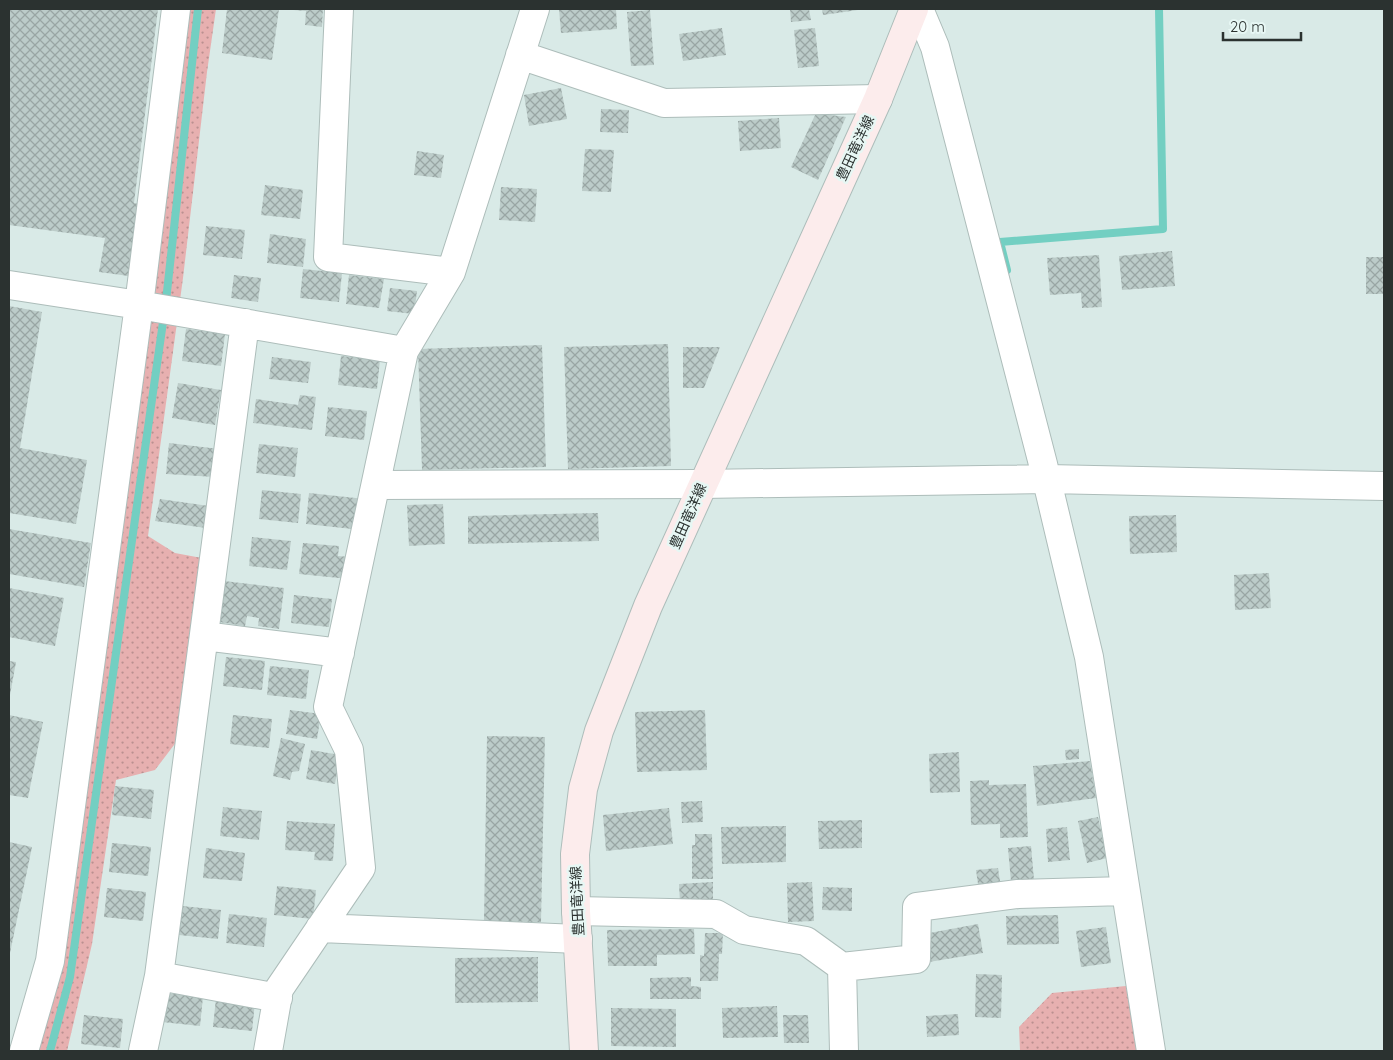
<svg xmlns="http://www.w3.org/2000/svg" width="1393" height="1060" font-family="Quicksand,'Noto Sans JP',sans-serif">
<defs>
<pattern id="grass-dots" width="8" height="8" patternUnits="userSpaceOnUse" patternTransform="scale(1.25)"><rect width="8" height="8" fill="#e7b0b0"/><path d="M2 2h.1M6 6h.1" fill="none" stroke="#bb9090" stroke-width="1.8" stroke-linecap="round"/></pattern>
<pattern id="building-cross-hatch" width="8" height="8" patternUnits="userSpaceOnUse" patternTransform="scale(1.25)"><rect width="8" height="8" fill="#bcccc9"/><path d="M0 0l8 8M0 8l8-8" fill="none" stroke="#99a6a4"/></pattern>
</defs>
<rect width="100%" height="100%" fill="#d9eae7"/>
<path fill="url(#grass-dots)" d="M177 9H216L207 72 183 278 148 536 175 553 207 559 193 720 155 770 116 780 92 944 67 1051H24Z
M1126 986 1137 1051H1020L1019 1027 1052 993Z"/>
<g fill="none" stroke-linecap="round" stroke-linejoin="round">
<path stroke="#73cfc2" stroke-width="8" d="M1007 270 1000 242 1163 229 1159 9
M50 1051 70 977 166 301 198 9"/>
</g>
<path fill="url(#building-cross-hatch)" d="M9 9H158L134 203 143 205 136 277 99 272 105 238 9 225Z
M227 9H279L272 60 222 53Z
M293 9H323L322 27 305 25 306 11 293 10Z
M559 9H616L617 29 561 33Z
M790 9H809L811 20 791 22Z
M822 9H858V10L823 15Z
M650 10 654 65 631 66 627 12Z
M722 28 726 55 683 61 679 34Z
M815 28 819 66 798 68 794 30Z
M561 88 567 119 529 126 524 95Z
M601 109 629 110 628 133 600 132Z
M816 113 846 117 818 180 791 167Z
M779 118 781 148 740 151 738 121Z
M585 149 614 150 611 192 582 191Z
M417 151 444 155 441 178 414 175Z
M265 185 303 190 300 219 261 215Z
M501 187 537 189 535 222 499 220Z
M206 226 245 230 242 259 203 255Z
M270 234 306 239 303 267 267 263Z
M1172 251 1175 286 1122 290 1119 256Z
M1099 255 1102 307 1082 308 1081 293 1050 295 1047 258Z
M1366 257H1384V294H1366Z
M303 269 342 273 339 302 300 298Z
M234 275 261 278 258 302 231 298Z
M349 275 384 279 379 308 346 304Z
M390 288 417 291 414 314 387 311Z
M9 306 42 312 20 448 87 460 76 524 9 513Z
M186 329 225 334 221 366 182 361Z
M668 344 671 466 568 469 564 347Z
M542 345 546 467 422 470 418 349Z
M683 347H720L704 388H683Z
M341 356 380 360 377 389 338 385Z
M272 357 311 362 308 383 269 379Z
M178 383 221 390 215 425 172 418Z
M300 395 316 397 312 430 253 423 256 399 298 405Z
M328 407 367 411 364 440 325 436Z
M169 443 219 449 215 477 166 474Z
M259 444 298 448 295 477 256 473Z
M262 490 301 494 298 523 259 519Z
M309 493 365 499 362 530 306 524Z
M160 499 209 506 206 528 155 521Z
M443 504 445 544 409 546 407 505Z
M598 513 599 541 468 544V516Z
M1176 515 1177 552 1130 554 1129 516Z
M9 529 91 543 84 587 9 574Z
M252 537 291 541 287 570 249 566Z
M303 543 339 546 338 556 351 557 349 579 299 574Z
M1269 573 1271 608 1235 610 1234 575Z
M224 581 284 588 279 629 258 626 259 618 247 616 245 626 219 622Z
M9 588 64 598 55 646 9 637Z
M294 595 332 599 329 627 291 623Z
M226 657 265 661 262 690 223 686Z
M9 661 16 662 10 695H9Z
M270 666 309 670 306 699 267 695Z
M290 710 321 714 317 739 286 734Z
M705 710 707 770 637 772 635 712Z
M9 715 43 722 28 798 9 795Z
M233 715 272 719 269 748 230 744Z
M487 736 545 737 541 922 484 921Z
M281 738 305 744 299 771 292 772 290 780 273 776Z
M1079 749V759L1066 760 1065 750Z
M311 750 340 755 335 784 306 779Z
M959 752 960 792 930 793 929 754Z
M1090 761 1096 798 1037 806 1033 766Z
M989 780V785L1026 784 1028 837 1000 838V824L971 825 970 781Z
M115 786 154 790 151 819 112 815Z
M702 801 703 822 682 823 681 802Z
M223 807 262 811 259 840 220 836Z
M669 808 673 844 606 851 603 815Z
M1098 817 1107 858 1087 863 1078 821Z
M862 820V848L819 849 818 821Z
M287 821 335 824 333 861 314 860 315 852 285 850Z
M786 826V862L722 864 721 827Z
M1067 827 1070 860 1048 862 1046 829Z
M695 834H712L713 879H692V845H695Z
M9 842 32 847 10 953H9Z
M112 843 151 847 148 876 109 872Z
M1031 846 1034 880 1011 882 1008 848Z
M206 848 245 853 242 881 203 878Z
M998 868 1001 888 979 891 976 870Z
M713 882V904H680L679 884Z
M812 882 814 921 788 922 787 883Z
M277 886 316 890 313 919 274 915Z
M823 887 852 888V911L822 910Z
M107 888 146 892 143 921 104 917Z
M182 906 221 910 218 939 179 935Z
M229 914 267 918 264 947 226 943Z
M1058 915 1059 944 1007 945 1006 916Z
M978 924 983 953 929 962 924 934Z
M1106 927 1111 963 1081 967 1076 931Z
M694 929 695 954 657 955V966H608L607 930Z
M705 933H723L722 954H719L718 981H700V955L704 956Z
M538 957V1002L455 1003V958Z
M976 974 1002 975 1001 1018 975 1017Z
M691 977V986L701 987V999H650V978Z
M165 993 203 997 200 1026 162 1022Z
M216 998 255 1002 252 1031 213 1027Z
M777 1006 778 1037 723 1038 722 1008Z
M611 1008 676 1009V1047L611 1046Z
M958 1014 959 1035 927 1037 926 1016Z
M84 1015 123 1019 120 1048 81 1044Z
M783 1015H808L809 1043H784Z"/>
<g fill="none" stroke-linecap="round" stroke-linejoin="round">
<g stroke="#adbdba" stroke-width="30">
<path id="street" d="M339 9 328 257 451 272
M919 9 935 47 1043 464 1089 657 1151 1051
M520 55 664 103 878 99
M9 285 139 305 404 351
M376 485 702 484 1047 479 1384 486
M204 636 340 653
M576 911 716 914 744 930 806 941 842 967 916 959 917 907 1018 894 1125 891
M320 928 578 939
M842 967 844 1051
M159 976 278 998
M24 1051 50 961 139 305 176 9
M143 1051 159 976 245 323
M268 1051 279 989 361 868 349 750 328 707 404 351 451 272 535 9"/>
</g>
<g stroke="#adbdba" stroke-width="30">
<path id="secondary" d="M584 1051 576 911 575 854 583 789 599 731 648 606 878 99 914 9"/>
</g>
<use href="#street" stroke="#fff" stroke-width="28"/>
<use href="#secondary" stroke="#fcecec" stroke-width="28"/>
</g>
<g text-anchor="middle" stroke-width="5" stroke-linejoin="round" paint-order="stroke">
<g font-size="14" fill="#2b3230" stroke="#e7f7f4">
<text transform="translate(855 148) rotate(-65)" y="5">豊田竜洋線</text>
<text transform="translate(688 516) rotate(-66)" y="5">豊田竜洋線</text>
<text transform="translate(577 901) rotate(-93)" y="5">豊田竜洋線</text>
</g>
</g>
<rect width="1393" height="1060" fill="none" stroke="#2b3230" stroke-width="20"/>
<path d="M1223 32v8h78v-8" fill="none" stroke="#2b3230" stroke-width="2.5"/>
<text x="1230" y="32" font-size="15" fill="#2b3230" stroke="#e7f7f4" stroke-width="4" paint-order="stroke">20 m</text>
</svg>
